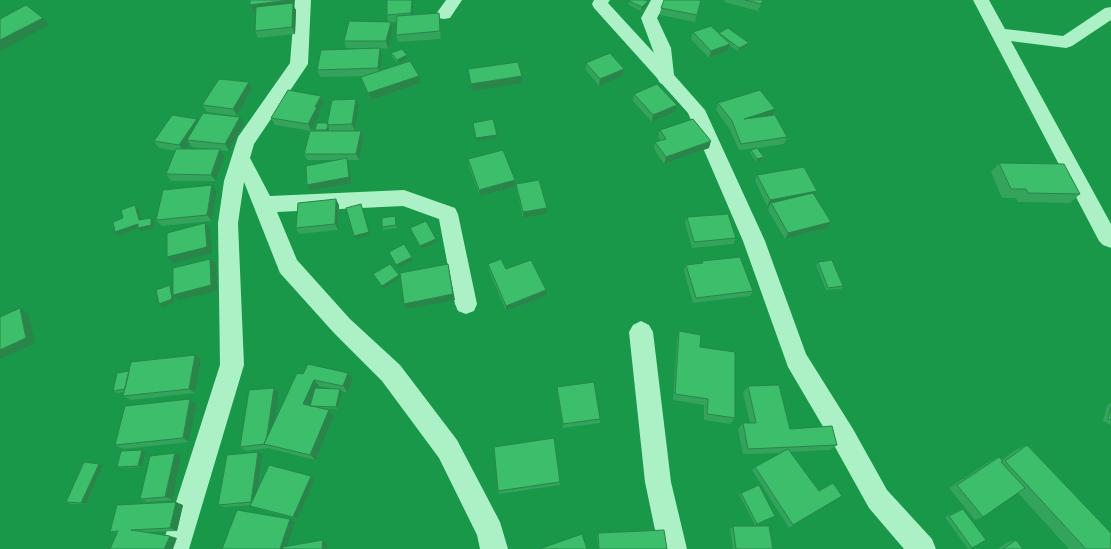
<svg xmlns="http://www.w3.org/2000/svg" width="1111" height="549" font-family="Cabin,sans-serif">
<rect width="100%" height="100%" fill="#189848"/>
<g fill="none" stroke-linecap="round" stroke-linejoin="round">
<path fill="#acf1c5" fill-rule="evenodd" d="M295 0H311L308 64 254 144 250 158 270 196 404 190 455 208 458 214 477 304 474 311 466 314 458 311 455 304 439 219 403 206 277 212 297 260 350 319 400 365 457 440 500 522 508 549H480L477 535 439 458 382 381 334 333 280 273 244 182 238 223 244 365 189 549H161L220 365 218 223 224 181 238 137 290 63Z
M446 0H462L450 18 444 19 438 18 436 14Z
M594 0H610L608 3 654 53 641 18 651 0H667L657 18 671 48 674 75 705 110 765 241 806 354 853 429 887 490 932 539 936 549H904L869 508 835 447 788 367 743 241 688 113 662 84 660 83 657 78 594 8 592 4Z
M973 0H989L1005 29 1063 36 1105 8 1111 7V20L1072 46 1066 48 1011 41 1111 224V248L1103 245 1099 241Z
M641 321 649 325 653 332 671 482 687 549H659L645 482 629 332 633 325Z"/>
</g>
<path fill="#34a35c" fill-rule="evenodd" d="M250 0H294V7L296 10 295 34 258 38 255 31 256 12H253L250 5Z
M387 0H413V15L439 13 440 20 441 39 398 42 396 35 397 22H389H391L393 29 388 49 380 48 382 56 380 71 421 83 371 100 363 84 361 77 366 76 320 77 317 70 379 48H346L344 41 388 22 387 15Z
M701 0 695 22 660 15 661 8Z
M725 0H763L758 11 724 2Z
M629 1 647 5 641 11 629 5Z
M693 32 719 33 747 46 738 51 729 45 728 51 709 58 691 39Z
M391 53 407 55 408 59 398 63 392 57Z
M586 63 624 69 623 76 599 86 586 70Z
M252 89 237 116 207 112 202 105Z
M634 94 677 105 675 112 652 122 633 101Z
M321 96 324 103 319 112 320 114 311 131 275 125 271 118Z
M356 99 359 106 355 131H341L364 138 359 160H347L349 165 352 184 310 191 307 185 335 160H307L304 154 316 131 315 130 328 123Z
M718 103 775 109 772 115 787 137 784 144 757 148 764 157 762 160 756 162 750 153 751 150 756 148 739 150 729 128 716 110Z
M197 119 198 121 244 124 229 151 221 150 225 156 216 181H171L166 174 176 151 159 148 154 141ZM190 144 192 147 214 149H186Z
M660 130 709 148 664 164 654 149 655 142 661 140 658 137Z
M468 159 515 180V187L480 196 469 166Z
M999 163 1080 194 1070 203 1018 202 1016 198H1002L991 172Z
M757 175 817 191 814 196 827 228 785 239 768 210 770 205 767 206 755 181Z
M516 184 547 214 523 218 517 191Z
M212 185 217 191 212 221 162 226 156 220Z
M339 205 338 230 299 234 296 228Z
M395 216 396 219 397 228 383 230 382 227Z
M687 217 736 238 733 244 692 248 685 223Z
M410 228 437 242 421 249Z
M702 261 753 291 750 296 693 303 684 271 686 265 701 263Z
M818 262 843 286 841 289 826 290 816 265Z
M488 264 506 269 546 296 506 311 489 270Z
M679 331 735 418 730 424 704 420V405L673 400 677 339Z
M201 360 195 393 131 400 123 396 124 392 117 393 113 391Z
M348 373 353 379 348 393 342 391 338 409 320 408 329 410 334 416 316 460 271 449 270 448 246 451 240 447 274 388 279 392 275 420 303 374ZM319 386 330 388H318Z
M748 386 790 429 837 445 830 450 790 452 793 525 789 528 752 470 755 467 781 453 743 454 738 429 743 423H750L743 393Z
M557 387 600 419V423L563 428 557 391Z
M190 399 197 404 189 442 123 449 115 445Z
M1111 403V425L1103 421 1107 405Z
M1027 445 1111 549H1069L1018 493 983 517 975 520 949 488 992 460 999 457 1002 460 1015 450Z
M146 452 142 467 121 468 117 467Z
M258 452 263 455 259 487 311 476 315 479 298 519 255 508 250 506V505L225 507 218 505Z
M181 456 173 500 147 502 140 499Z
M103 465 86 504H71L66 502Z
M560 482V485L499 494 498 491Z
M741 493 775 516 755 525 739 494Z
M183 505 177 531 144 532 177 538 117 533 110 532Z
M963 509 972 548 968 549 945 517 960 510Z
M733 526 773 549H733L730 529Z
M598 533 667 549H598L597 536Z
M1016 540 1023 549H998L1007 542Z"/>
<path fill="#2a854b" d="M289 0H294V7L296 10 295 34 292 27 293 7 253 12 250 5Z
M412 0H413V20L411 13Z
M648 1 647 5 641 11 642 7Z
M439 13 440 20 441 39 440 31Z
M43 18 49 25 0 51V40Z
M391 22 393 29 388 49 386 41Z
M749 43 747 46 738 51 739 48Z
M730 44 728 51 709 58 711 51Z
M380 48 382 56 380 75 378 68Z
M407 55 408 59 398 63 397 60Z
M624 69 623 76 599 86 600 79Z
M419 76 421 83 371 100 368 93Z
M522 76 523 83 472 91 471 84Z
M249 82 252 89 237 116 233 109Z
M321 96 324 103 319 112 320 114 311 131 308 124 315 107Z
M356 99 359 106 355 131 352 124Z
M677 105 675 112 652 122 653 115Z
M775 109 772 116 744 119Z
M240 117 244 124 229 151 225 144Z
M197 119 201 126 187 140 190 144 184 152 179 145Z
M328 126 329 129 328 134 326 130Z
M361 131 364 138 359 160 356 154Z
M497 135V138L477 141 476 138Z
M711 141 709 148 664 164 666 157Z
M220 149 225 156 216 181 211 175Z
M764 157 762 160 756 162 757 159Z
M347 158 349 165 352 184 310 191 307 185Z
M515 180V187L480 196 479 190Z
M212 185 217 191 212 221 207 215Z
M817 191 814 197 771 203 770 205 767 206 770 200Z
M336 199 339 205 338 230 335 224Z
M361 204 370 235 356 239 354 236Z
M135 205 138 208 142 224 139 220Z
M547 208V214L523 218V212Z
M395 216 396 219 397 228 396 225Z
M151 218 154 221V228L141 231 138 228 119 236 115 232Z
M831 222 827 228 785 239 788 233Z
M205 223 210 229 212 253 173 263 167 257Z
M436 239 437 242 421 249 420 246Z
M412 257 413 260 398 268 396 265Z
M210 259 216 264 217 291 179 300 174 296 175 302 162 307 159 304 170 285 173 288 174 295Z
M448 264 449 269 455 300 406 309 404 304Z
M399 275 400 278 383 289 382 286Z
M546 290V296L506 311V306Z
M20 308 28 314 35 343 0 359V350Z
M195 355 201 360 195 393 189 389Z
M348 373 353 379 348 393 343 386Z
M314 380 319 386 309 410 303 404Z
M274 388 279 392 272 446 266 444Z
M340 389 342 391 338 409 336 407Z
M190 399 197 404 189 442 183 438Z
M329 410 334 416 316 460 310 455Z
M142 450 146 452 142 467 138 466Z
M258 452 263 455 256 504 251 502Z
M175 453 181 456 173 500 165 497Z
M99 464 103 465 86 504 81 503Z
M311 476 315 479 298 519 293 517Z
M176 502 183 505 177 531 170 528Z
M290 519 295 522 286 549H280Z
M170 536 177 538 173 549H164Z
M323 540 327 542V549H322Z"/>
<path fill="#3cbe6b" stroke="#2a854b" d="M250 0H289L250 5Z
M387 0H412L411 13 387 15Z
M630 0H645L648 1 642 7 629 1Z
M664 0H701L697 15 661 8Z
M745 0H763L761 4Z
M293 3 292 27 255 31 256 7Z
M26 5 43 18 0 40V19Z
M439 13 440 31 396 35 397 16Z
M349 21 391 22 386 41H344Z
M711 26 730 44 711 51 693 32Z
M728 28 749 43 739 48 719 33Z
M380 48 378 68 317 70 321 50Z
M402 49 407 55 397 60 391 53Z
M610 53 624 69 600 79 586 63Z
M410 61 419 76 368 93 361 77Z
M518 62 522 76 471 84 468 69Z
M219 79 249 82 233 109 202 105Z
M657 84 677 105 653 115 634 94Z
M288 90 321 96 315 107H317L308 124 271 118Z
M760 90 775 109 744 119 775 115 787 137 741 144 732 121 718 103Z
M356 99 352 124 327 125 332 100Z
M203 113 240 117 225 144 187 140Z
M172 115 197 119 179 145 154 141Z
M493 119 497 135 476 138 473 123Z
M693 119 711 141 666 157 655 142 666 139 660 130Z
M317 123H328V126L326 130H315Z
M310 131H361L356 154H304Z
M757 148 764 157 757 159 751 150Z
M176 149H220L211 175 166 174Z
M503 150 515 180 479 190 468 159Z
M347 158 349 177 307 185 306 166Z
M999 163 1064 164 1080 194 1028 193 1026 189H1011Z
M804 167 817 191 770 200 757 175Z
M539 180 547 208 523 212 516 184Z
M212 185 207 215 156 220 163 190Z
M813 193 831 222 788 233 771 203Z
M336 199 335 224 296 228 298 203Z
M361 204 369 232 354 236 346 208Z
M135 205 139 220 151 218V225L138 228V224L115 232 113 222 123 218 121 210Z
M728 214 736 238 694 242 687 217Z
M395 216 396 225 382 227V218Z
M426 221 436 239 420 246 410 228Z
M205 223 207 247 167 257V233Z
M404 244 412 257 396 265 389 252Z
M740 257 753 291 696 298 686 265 703 263 702 261Z
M210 259 211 285 173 295V268Z
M501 259 506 269 531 260 546 290 506 306 488 264Z
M832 260 843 286 828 288 818 262Z
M390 264 399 275 382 286 373 274Z
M448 264 453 294 404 304 400 273Z
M170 285 172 299 159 304 156 290Z
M20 308 26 338 0 350V317Z
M679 331 701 335 700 347 735 352V418L707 414 708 399 675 394Z
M195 355 189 389 123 396 131 362Z
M308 364 348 373 343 386 314 380 303 404 329 410 310 455 264 444 297 373 303 374Z
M129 371 125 389 113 391 117 373Z
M594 382 600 419 563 424 557 387Z
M779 385 790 429 832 426 837 445 748 449 743 423H756L748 386Z
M274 388 267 436 264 444H265L240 447 249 390Z
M315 388 340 389 336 407 310 406Z
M190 399 183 438 115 445 125 406Z
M1111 406V420L1108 419Z
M554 438 560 482 498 491 494 447Z
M1027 445 1111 533V549H1086L1005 461Z
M788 449 819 491 833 483 842 496 793 525 755 467Z
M142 450 138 466 117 467 121 451Z
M258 452 251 502 218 505 227 455Z
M175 453 165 497 140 499 150 456Z
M999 457 1003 461 1001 462 1025 488 983 517 957 485Z
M84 462 99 464 81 503 66 502Z
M269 465 311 476 293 517 250 506Z
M759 485 775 516 757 524 741 493Z
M176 502 170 528 131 530 170 536 164 549H110L118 531 110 532 117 505Z
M963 509 986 540 972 548 949 516Z
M237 510 290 519 280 549H222Z
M733 526H769L773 549H736Z
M664 530 667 549H599L598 533Z
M582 534 587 549H539Z
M323 540 322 549H283V547Z
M1016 540 1023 549H1003Z"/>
</svg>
